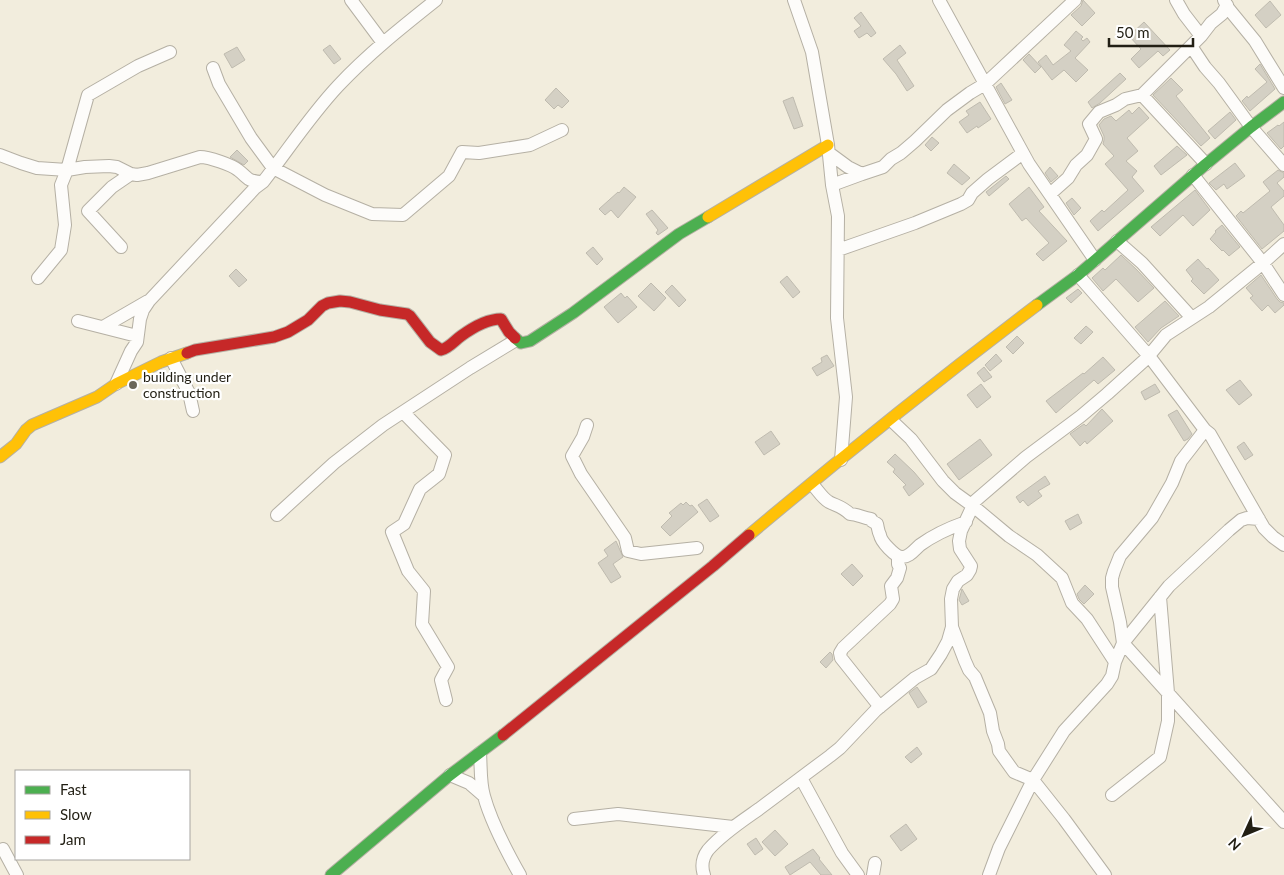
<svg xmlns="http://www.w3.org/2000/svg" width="1284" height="875" font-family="Lato,sans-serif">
<rect width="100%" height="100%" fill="#f2eddd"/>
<path fill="#d4d0c4" stroke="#bfbbaf" d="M1083 0 1095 13 1082 26 1071 15 1081 6Z
M1270 1 1281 15 1266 28 1255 15Z
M861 12 876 33 871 37 867 33 859 38 854 31 861 26 854 18Z
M1144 22 1170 50 1163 56 1158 51 1139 68 1131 59 1141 49 1129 36Z
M1076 31 1083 37 1081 39 1083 41 1087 38 1090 42 1075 58 1088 70 1076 82 1064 70 1052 80 1038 62 1046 55 1053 65 1071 51 1064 45Z
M330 45 341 59 334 64 323 50Z
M900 45 906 53 897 60 914 86 907 91 896 74 883 59Z
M237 47 245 60 232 68 224 54Z
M1029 54 1041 67 1035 73 1023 60Z
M1260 64 1275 89 1250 111 1242 101 1247 96 1248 98 1267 82 1255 69Z
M1120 73 1126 79 1100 103 1092 108 1088 102Z
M1171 78 1183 90 1176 96 1210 138 1201 146 1153 95Z
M1001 83 1012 100 1005 104 996 87Z
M556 88 569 101 562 108 558 105 554 109 545 100Z
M793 97 803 126 794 129 783 101Z
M980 102 991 119 978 128 977 126 967 133 959 122 969 115 966 111Z
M1139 107 1149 118 1127 138 1138 151 1126 161 1137 171 1132 177 1144 191 1098 231 1090 221 1102 210 1104 212 1128 190 1105 164 1114 156 1103 144 1104 140V136L1099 125 1104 119 1111 116 1116 121 1129 110 1132 114Z
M1230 112 1236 120 1215 139 1208 131Z
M1284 122V146L1281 149 1267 133 1278 125 1279 126Z
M932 137 939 143 931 151 925 145Z
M1177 146 1187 155 1161 175 1154 166Z
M237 150 248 161 244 165 230 157Z
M1235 163 1245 176 1227 189 1224 184 1216 190 1209 183Z
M954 164 970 178 962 185 947 173Z
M1050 167 1058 176 1051 182 1045 173Z
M1278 170 1284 173V177L1277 183 1284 191V196L1271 207 1284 225V231L1262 249 1236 216 1241 211 1243 213 1270 191 1263 182Z
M1006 176 1009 179 989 196 986 192Z
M624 187 636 197 618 218 611 210 605 215 599 209 618 192 619 193Z
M1029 187 1044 207 1039 211 1067 241 1043 261 1036 254 1049 243 1026 218 1022 221 1009 204Z
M1195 190 1210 210 1193 226 1183 215 1160 236 1151 227Z
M1072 198 1081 208 1074 215 1066 203Z
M652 210 668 228 658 235 656 233 658 230 646 214Z
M1222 225 1240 247 1229 256 1223 250 1222 251 1210 239 1216 232 1215 231Z
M593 247 603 259 597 265 586 253Z
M1121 255 1136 269 1154 288 1138 302 1116 279 1103 291 1092 278 1103 268 1105 270Z
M1198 259 1207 269 1208 268 1219 280 1204 294 1191 281 1193 279 1186 270Z
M236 269 247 280 239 287 229 276Z
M1261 275 1277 299 1280 302 1284 303V305L1275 313 1268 305 1262 311 1250 298 1253 296 1246 288Z
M787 276 800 292 793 298 780 282Z
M651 283 666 298 654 311 638 296Z
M672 285 686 300 679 307 665 292Z
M1078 289 1082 293 1071 303 1066 298Z
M621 293 625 298 627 296 637 307 618 323 604 307Z
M1165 301 1179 316 1161 328 1148 342 1135 327Z
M1086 326 1093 332 1081 344 1074 338Z
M1017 336 1024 343 1013 354 1006 347Z
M996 354 1002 361 990 371 985 365Z
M827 355 834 366 817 376 812 368 822 362 821 358Z
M1103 357 1115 370 1098 384 1094 380 1056 413 1046 401 1083 373 1084 374Z
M984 367 992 377 984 382 977 373Z
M1240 380 1252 395 1239 405 1226 390Z
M981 384 991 397 977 408 967 395Z
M1155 384 1160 392 1145 400 1141 392Z
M1102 409 1113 421 1087 444 1085 441 1080 446 1070 434 1084 424 1086 426Z
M1177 410 1192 434 1188 439 1184 441 1168 415Z
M771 431 780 444 764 455 755 442Z
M980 439 992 455 959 480 947 464Z
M1244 442 1253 455 1245 460 1237 447Z
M895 454 914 472 924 484 909 496 903 487 906 485 893 472 895 469 887 462Z
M1045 476 1050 484 1038 491 1042 496 1028 506 1023 500 1020 503 1016 497Z
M707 499 719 516 710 522 698 505Z
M686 502 690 506 692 505 698 512 670 536 661 527 672 516 669 513 681 503 683 505Z
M1078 514 1082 523 1070 530 1065 521Z
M616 541 623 557 613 564 621 577 611 583 598 563 608 556 604 550Z
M852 564 863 576 853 586 841 574Z
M1085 585 1094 594 1084 604 1079 599 1077 594Z
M962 589 969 601 962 605 959 600Z
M830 652 832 654 833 660 826 668 820 662Z
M917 687 927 702 918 708 909 693Z
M917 747 922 754 911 763 905 757Z
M906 824 917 839 901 851 890 836Z
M775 830 788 844 775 856 762 842Z
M756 838 763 849 755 855 747 844Z
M813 849 820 858 819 859 832 875H821L810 862 790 875 785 867Z"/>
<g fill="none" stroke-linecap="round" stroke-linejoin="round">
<g stroke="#b5b0a4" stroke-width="14">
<path id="street" d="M351 0 383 43
M794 0 812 52 828 145 832 185 838 216 837 318 846 397 841 460
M939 0 1029 164 1095 260
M1176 0 1184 14 1201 36
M1224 0 1228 8 1255 41 1284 88
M1191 46 1205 67 1219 83 1251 127 1284 165
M213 68 219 84 251 138 273 168 325 195 372 214 403 215 449 176 462 152 479 153 530 145 562 130
M1142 95 1206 164
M829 153 848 167 862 174
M0 155 21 163 37 168 67 170 85 167 109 166 117 167 131 174 137 175 148 173 200 157C209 157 232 165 238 170 250 179 246 181 263 182
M1193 175 1263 263 1284 295
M832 185 862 174 883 167 891 159 901 153 915 141 947 110 970 93 985 84 1075 0
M1050 194 1068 178 1076 165 1087 155 1096 139 1089 124 1099 112 1116 105 1125 99 1142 95 1201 36 1211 23 1222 14 1227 5
M1117 241 1142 263 1192 318
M121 247 88 211 112 187 131 174
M838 250 915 223 961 204 968 200 972 193 988 179 1023 153
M1078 275 1149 356 1205 430 1210 434 1264 528 1273 537 1284 545
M38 278 61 250 65 225 61 185 67 170 88 95 138 66 170 52
M78 321 137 336
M103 327 148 301
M171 358 189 393 193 411
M116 384 131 351 137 342 140 319 143 310 149 301 255 188 263 182C288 150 310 116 338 86 368 54 402 27 436 0
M403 412 445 455 439 474 420 489 404 524 392 532 408 571 424 591 422 624 448 667 441 680 446 700
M891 420 911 439 943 481 955 493 973 506 1009 536 1037 555 1062 578 1072 603 1087 619 1115 662
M587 425 583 437 572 456 581 474 625 538 628 551 641 554 697 548
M812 484C817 489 822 498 829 502 837 506 843 507 850 514 857 514 863 518 871 519L872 521 877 524C878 528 878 531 880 535 881 542 895 556 901 557 909 558 915 549 920 545 935 534 949 528 966 522
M277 515 334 463 383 425 470 368 516 340
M1259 519 1247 518 1241 520 1229 530 1169 586 1123 643 1284 822
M952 627 965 661 969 670 975 677 990 713 993 731 998 744 999 751 1014 772 1033 780 1064 819 1105 875
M880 707 841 658 840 653 843 648 890 604 893 599 891 586 897 578 900 568 898 564V557
M480 753C481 767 480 783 484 796 491 822 507 852 520 875
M450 775 469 783 484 796
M801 778 842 853 858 875
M1112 795 1160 757 1168 721V693L1160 597
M574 819 618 814 733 827
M3 849 17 875
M704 875C701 866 702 858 708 850 722 834 742 821 759 809 783 791 806 774 830 756L840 748 876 710 915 678 931 669 941 654 948 641 952 627 951 599 953 589 958 581 967 575 970 570 971 566 960 549 959 541 961 531 975 501 1026 457 1081 416 1107 394 1147 358 1166 335 1209 307 1263 263 1284 244
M873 875 875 863
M989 875 999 848 1033 780 1064 731 1107 684 1112 676 1115 662 1123 643 1120 622 1112 587V578L1114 571 1120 556 1152 518 1172 483 1181 461 1205 430"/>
</g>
<g stroke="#b5b0a4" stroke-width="13">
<path id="fast" d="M1037 305 1078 275 1206 164 1251 127 1284 102
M515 338 521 343 530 341 573 313 679 234 708 217
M331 875 450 775 503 735"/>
</g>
<g stroke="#b5b0a4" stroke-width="13">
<path id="slow" d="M708 217 828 145
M0 457 16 444 26 430 32 425 97 397 116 384 161 362 187 353
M749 535C843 456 939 379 1037 305"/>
</g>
<g stroke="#b5b0a4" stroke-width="13">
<path id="jam" d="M187 353 195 350 274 337 288 332 308 320 322 306 328 303 340 301 350 302 380 310 407 314 410 316 430 342 441 350C449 348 454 341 461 336 472 328 487 319 501 319L509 332 515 338
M503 735 713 566 749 535"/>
</g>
<use href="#street" stroke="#fdfcfa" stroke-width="12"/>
<use href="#fast" stroke="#4caf50" stroke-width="11"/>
<use href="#slow" stroke="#ffc107" stroke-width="11"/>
<use href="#jam" stroke="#c62828" stroke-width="11"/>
</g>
<circle fill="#6b675a" stroke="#fff" stroke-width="2" cx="133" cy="385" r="5"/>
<g text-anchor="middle" stroke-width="4.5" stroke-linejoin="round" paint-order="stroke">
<g font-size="14" fill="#221f14" stroke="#fff" text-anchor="start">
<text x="143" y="382">building under<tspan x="143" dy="16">construction</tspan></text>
</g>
</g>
<rect x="15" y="770" width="175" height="90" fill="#ffffff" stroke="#a7a5a1"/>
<rect x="25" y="786" width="25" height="8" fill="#4caf50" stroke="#a7a5a1"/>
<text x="60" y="795" font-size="15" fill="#221f14">Fast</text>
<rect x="25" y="811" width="25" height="8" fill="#ffc107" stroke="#a7a5a1"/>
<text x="60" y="820" font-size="15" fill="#221f14">Slow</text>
<rect x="25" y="836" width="25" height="8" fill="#c62828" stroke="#a7a5a1"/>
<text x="60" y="845" font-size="15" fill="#221f14">Jam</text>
<g transform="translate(1244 835) rotate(226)" stroke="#ffffff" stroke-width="4" paint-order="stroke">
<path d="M0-4L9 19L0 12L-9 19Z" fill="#221f14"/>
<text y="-8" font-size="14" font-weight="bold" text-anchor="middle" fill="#221f14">N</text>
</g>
<path d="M1109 38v8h84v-8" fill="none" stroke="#221f14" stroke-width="2.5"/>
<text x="1116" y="38" font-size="15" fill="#221f14" stroke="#ffffff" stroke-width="4" paint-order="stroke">50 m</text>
</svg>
